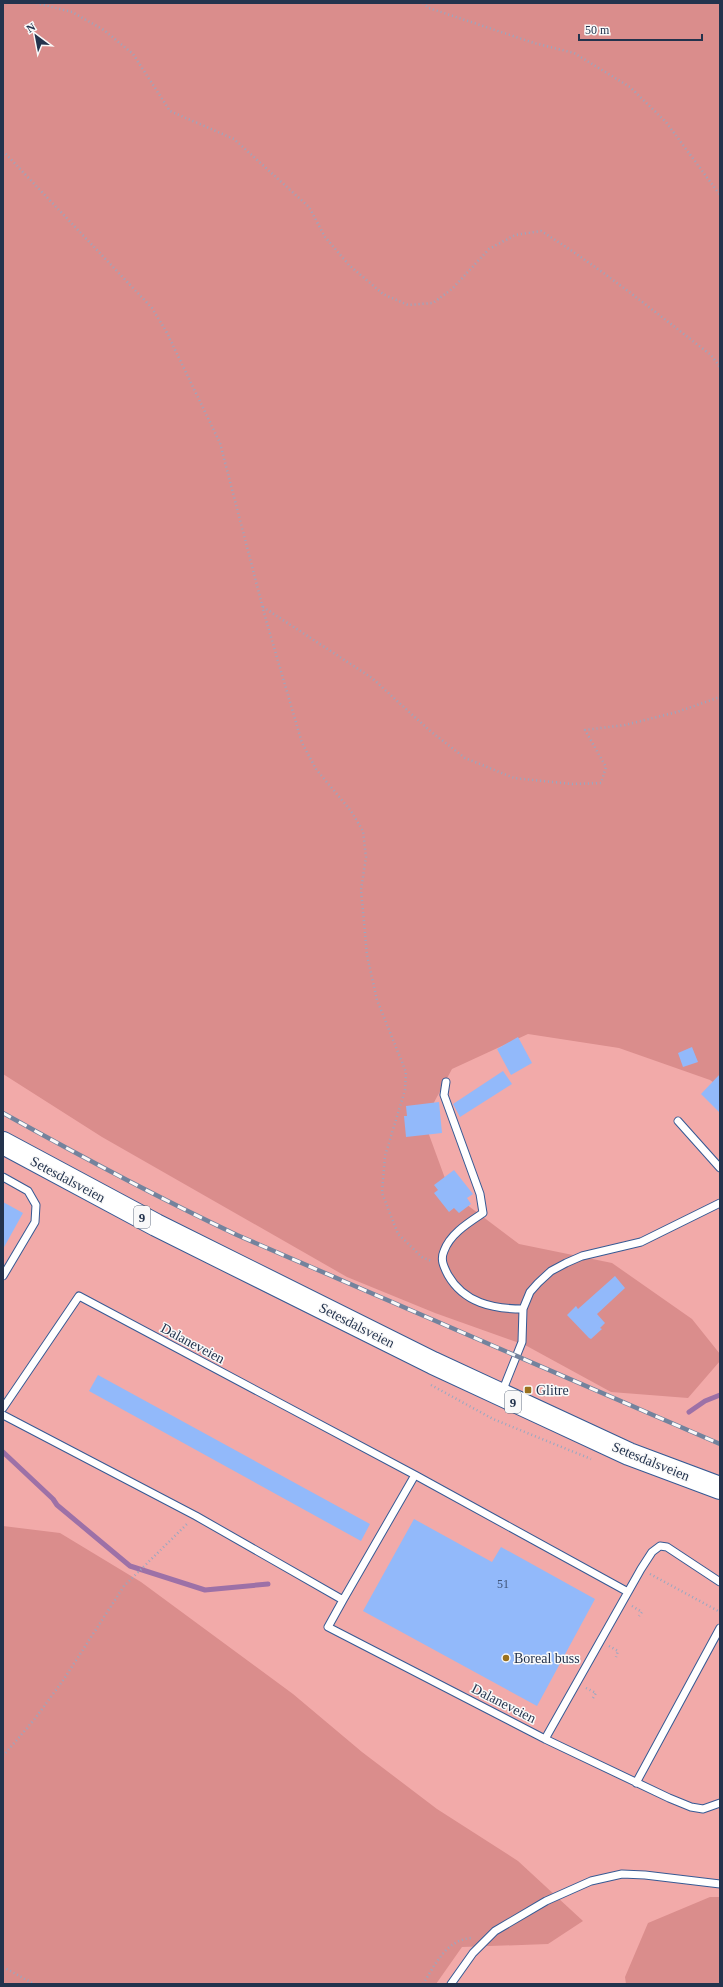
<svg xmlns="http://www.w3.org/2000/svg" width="723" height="1987" font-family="'Times New Roman',serif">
<rect width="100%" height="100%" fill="#c9daf4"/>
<path fill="#f2aaa9" d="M3 3H720V1984H3Z"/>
<path fill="#da8d8c" d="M3 3H720V1087L710 1080 619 1048 528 1034 452 1069 424 1121 450 1192 519 1244 612 1263 692 1319 720 1354V1361L688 1398 611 1392 525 1345 435 1313 347 1277 102 1137 3 1074Z
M3 1526 60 1533 141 1582 293 1694 362 1752 437 1809 518 1861 583 1921 548 1944 462 1947 436 1984H3Z
M710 1897H720V1984H626L625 1977 648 1923Z"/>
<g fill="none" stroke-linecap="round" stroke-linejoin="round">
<path stroke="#9d71a7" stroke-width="5" d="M689 1412 705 1401 720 1395
M3 1452 53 1499 57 1505 130 1566 205 1590 268 1584"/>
</g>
<path fill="#92b9fa" d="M518 1037 532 1063 511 1075 497 1049Z
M692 1047 698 1062 683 1067 678 1053Z
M503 1071 512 1084 460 1117 453 1104Z
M720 1074V1113L701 1094Z
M439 1102 442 1133 406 1137 404 1116H407L406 1106Z
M454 1170 473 1194 467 1198 471 1204 459 1213 454 1208 449 1212 434 1193 438 1190 434 1185Z
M3 1202 23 1213 3 1249Z
M615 1276 625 1288 597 1314 605 1323 600 1328 602 1329 591 1339 589 1338 567 1315 576 1306 578 1309Z
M98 1375 370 1524 361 1541 89 1391Z
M414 1519 492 1562 501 1547 595 1599 537 1706 363 1611Z"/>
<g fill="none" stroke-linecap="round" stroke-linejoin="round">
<g stroke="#375a94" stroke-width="9">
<path id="service" d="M446 1082 444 1095 480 1194 483 1213C468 1223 450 1234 444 1251 440 1260 444 1267 448 1275 464 1303 493 1309 523 1309
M678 1121 720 1168
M3 1177 28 1191 36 1205 35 1222 3 1276
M502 1392 522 1342 523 1309 530 1292 538 1283 551 1271 566 1263 582 1256 641 1242 720 1203
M3 1408 79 1296 415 1475
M3 1415 196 1516 343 1600 328 1627 545 1739 669 1798 691 1807 703 1809 720 1803
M343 1600 415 1475 628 1592
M545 1739 641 1569 652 1552 660 1546 667 1547 720 1582
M636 1783 720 1628
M451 1984 473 1953 495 1931 546 1901 591 1881 622 1874 645 1875 720 1884"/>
</g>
<g stroke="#375a94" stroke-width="24">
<path id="trunk" d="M3 1143 156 1225 433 1363 629 1454 720 1488"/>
</g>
<path stroke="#97a8c2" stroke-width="2.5" stroke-dasharray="1 3" stroke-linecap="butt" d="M36 3 72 12 104 30 133 54 170 111 234 139 309 207 325 237 349 265 383 294 408 305 433 303 453 288 489 249 515 235 541 231C601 268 655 312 711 355L720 367
M423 3 429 8 534 43 574 53 630 87 666 122 720 195
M3 151 152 308 166 331 220 443 266 620 302 743 316 769 351 811 363 831 366 857 361 890 367 955 377 1000 406 1072 405 1090 385 1156 382 1193 398 1234 422 1257 431 1261
M263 607 372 678 429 730 465 758 514 778 572 784 601 783 606 767 585 730 625 725 677 712 720 697
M431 1385 493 1419 591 1459
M650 1574 720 1612
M632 1606 642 1612 639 1616
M609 1646 618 1651 616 1657
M586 1688 596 1693 593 1698
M3 1756 34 1720 64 1679 124 1586 187 1524
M3 1967 34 1984
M423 1984C435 1965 446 1940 471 1938"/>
<use href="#service" stroke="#fff" stroke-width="7"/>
<use href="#trunk" stroke="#fff" stroke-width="22"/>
<g stroke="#73839d" stroke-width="4.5">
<path id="rail" d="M3 1113C80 1156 157 1197 237 1235L720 1444"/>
</g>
<use href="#rail" stroke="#f9f9f9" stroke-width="3" stroke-dasharray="9" stroke-linecap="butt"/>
</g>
<g fill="#9a711e" stroke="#f9f9f9" stroke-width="1.5">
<rect x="524" y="1386" width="8" height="8" rx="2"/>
<circle cx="506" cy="1658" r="4"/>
</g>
<g text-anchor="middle" stroke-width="3" stroke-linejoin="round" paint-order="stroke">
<g font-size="12" fill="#3f5478">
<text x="503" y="1588">51</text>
</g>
<g fill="#f9f9f9" stroke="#636e81" stroke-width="1">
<rect x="134" y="1206" width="16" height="22" rx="3"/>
<rect x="505" y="1391" width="16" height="22" rx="3"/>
</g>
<g font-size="13" font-weight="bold" fill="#23334d">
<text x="142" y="1222">9</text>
<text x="513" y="1407">9</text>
</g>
<g font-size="14" fill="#23334d" stroke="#f9f9f9">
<text transform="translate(68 1179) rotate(28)" y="5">Setesdalsveien</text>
<text transform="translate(357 1325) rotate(27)" y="5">Setesdalsveien</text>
<text transform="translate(193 1343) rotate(28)" y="5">Dalaneveien</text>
<text transform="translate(651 1461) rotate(22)" y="5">Setesdalsveien</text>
<text transform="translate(504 1703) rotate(27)" y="5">Dalaneveien</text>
</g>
<g font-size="14" fill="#23334d" stroke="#f9f9f9" text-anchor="start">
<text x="536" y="1395">Glitre</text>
<text x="514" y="1663">Boreal buss</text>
</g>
</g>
<rect width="723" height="1987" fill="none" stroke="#23334d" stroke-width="8"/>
<g transform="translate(36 36) rotate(328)" stroke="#f9f9f9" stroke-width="3" paint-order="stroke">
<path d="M0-3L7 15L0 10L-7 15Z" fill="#23334d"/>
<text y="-6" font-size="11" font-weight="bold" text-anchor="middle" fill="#23334d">N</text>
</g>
<path d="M579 34v6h123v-6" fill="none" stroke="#23334d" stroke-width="2"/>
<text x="585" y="34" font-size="12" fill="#23334d" stroke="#f9f9f9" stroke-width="3" paint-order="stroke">50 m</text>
</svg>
